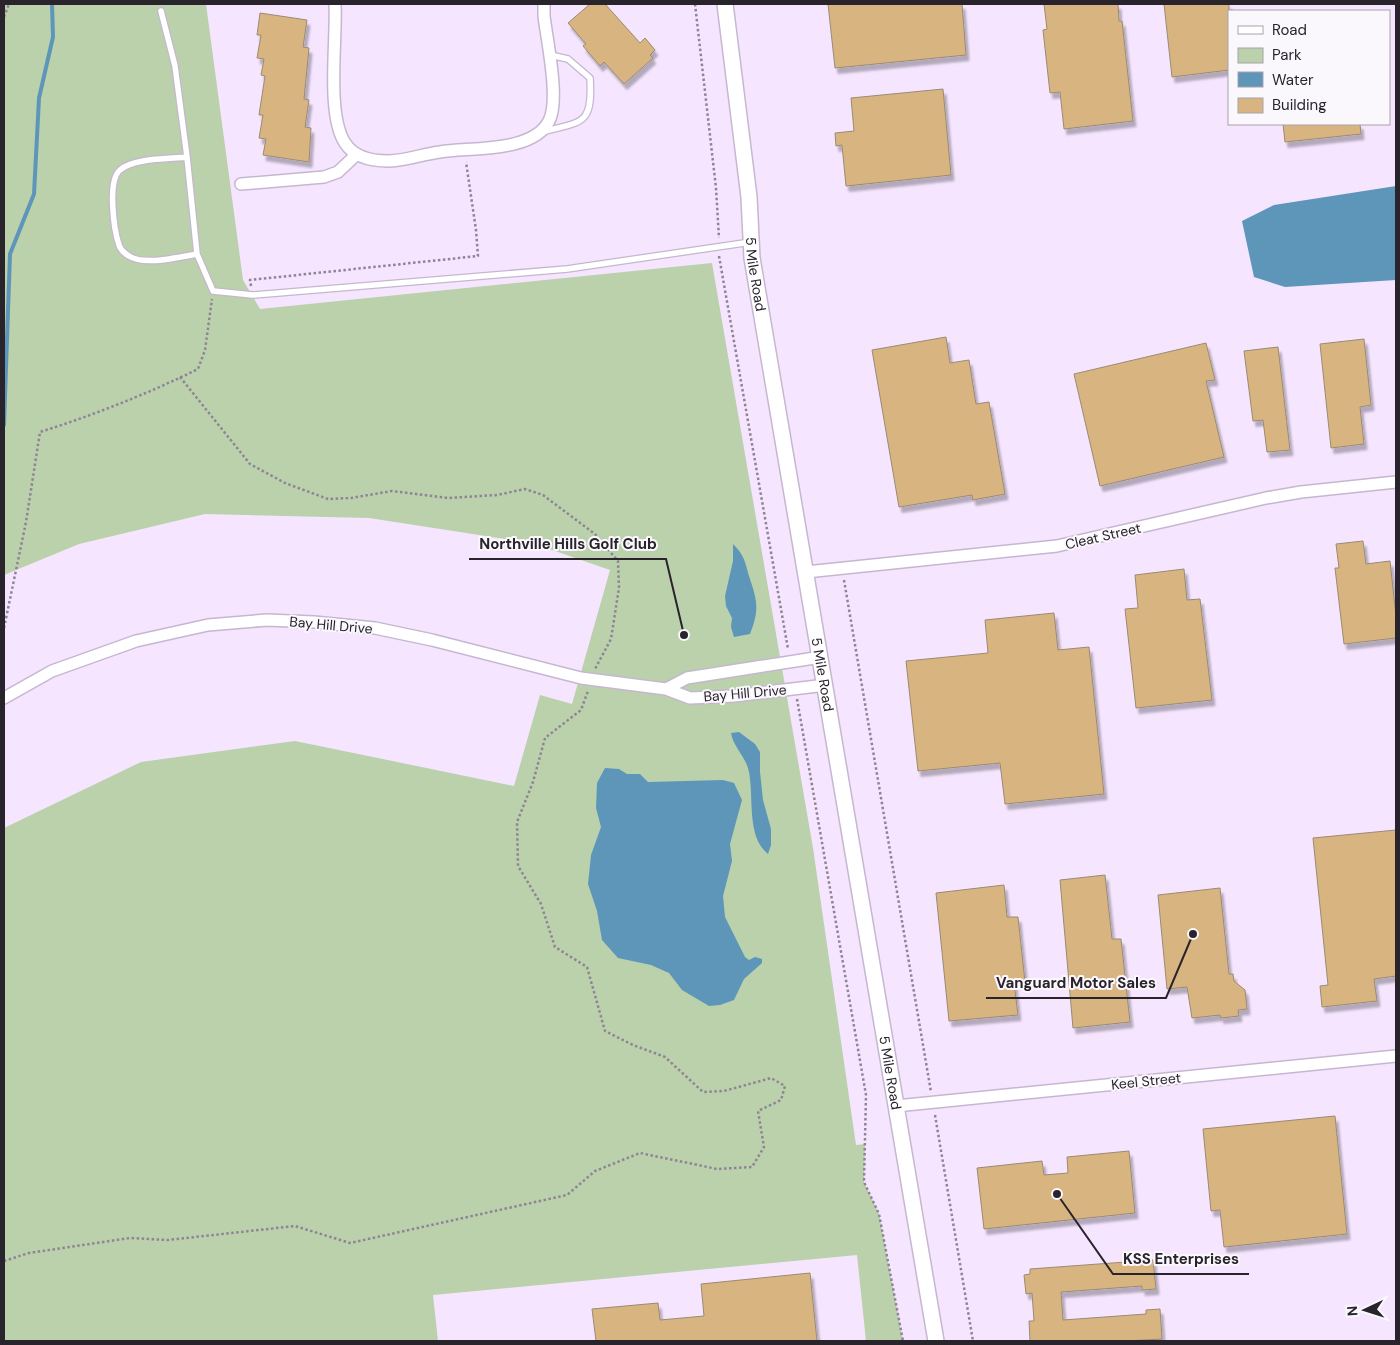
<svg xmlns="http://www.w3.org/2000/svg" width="1400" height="1345" font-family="'DM Sans',sans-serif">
<defs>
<filter id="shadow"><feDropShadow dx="3" dy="5.5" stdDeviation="1" flood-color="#0004"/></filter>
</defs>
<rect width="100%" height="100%" fill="#f5e5ff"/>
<path fill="#bad1ab" d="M4 4H206L243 280 260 309 712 263 813 848 856 1145 865 1144 864 1182 879 1214 903 1341H866L857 1255 433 1295 438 1341H4V828L141 762 295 741 514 786 540 695 572 704 610 570 532 543 369 518 205 514 79 544 4 575Z"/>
<path fill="#5d96b9" d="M1396 186V280L1285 287 1254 277 1242 221 1274 205Z
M733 544C744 555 745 561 749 576 757 600 760 609 750 634L734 637 731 627 732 618 726 606 725 596 733 561Z
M739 732 755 744 760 752V772L763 800 771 829V845L768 854C745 836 755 793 748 768 744 755 733 746 731 733Z
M605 768 619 769 627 774H640L648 782 723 780 734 783 742 800 730 844 732 861 723 896 725 917 745 957 749 960 755 957 762 959V963L744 979 734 1000 720 1005 709 1006 682 990 669 973 651 965 618 958 602 940 597 911 588 884 591 855 601 827 596 808 597 783Z"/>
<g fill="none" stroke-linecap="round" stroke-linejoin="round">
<path stroke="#5d96b9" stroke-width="4" d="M4 425 10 254 34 194 39 98 53 37 52 4"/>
</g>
<path fill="#d8b580" stroke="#9a8a73" filter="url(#shadow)" d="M590 4H605L640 43 645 38 655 50 650 55 653 58 624 84 604 62 600 66 583 46 586 44 568 23Z
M828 4H962L966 55 835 68Z
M1044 4H1118L1119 21H1122L1133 121 1064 129 1060 92 1050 93 1043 30 1047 29Z
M1164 4H1229V70L1172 77Z
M260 13 307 20 303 47 309 48 304 99 309 100 305 127 311 128 309 162 263 155 266 139 259 138 263 115H259L265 76 261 75 264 59 257 58 261 35H257Z
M943 89 951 175 846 186 842 145 836 146 835 133 854 131 851 98Z
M1283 124H1360L1361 134 1285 142Z
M946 337 950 363 969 360 976 404 989 402 1005 494 973 500 972 495 899 507 872 350Z
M1364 339 1371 405 1360 407 1364 444 1331 448 1320 344Z
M1206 343 1215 380 1206 381 1224 457 1100 486 1074 374Z
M1278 347 1290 450 1267 452 1263 420 1253 421 1244 351Z
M1363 541 1366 564 1390 561 1396 616V638L1344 644 1335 568H1339L1336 544Z
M1184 569 1187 600 1200 599 1212 700 1136 708 1125 609 1138 608 1135 575Z
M1054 613 1058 650 1089 647 1104 794 1005 804 1000 763 918 771 906 661 988 653 985 620Z
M1396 830V976L1374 979 1377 1001 1322 1007 1320 986 1328 985 1313 838Z
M1105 875 1112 939H1121L1130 1022 1073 1028 1060 880Z
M1004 885 1007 917H1018L1025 982 1014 983 1018 1015 949 1021 936 893Z
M1220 888 1229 974H1233L1234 981 1245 990 1247 1009 1238 1010 1239 1016 1221 1018 1220 1015 1192 1018 1187 987 1167 989 1158 895Z
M1335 1116 1347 1234 1224 1247 1220 1210 1211 1211 1203 1129Z
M1129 1151 1135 1213 984 1229 977 1168 1042 1161 1044 1175 1068 1173 1067 1157Z
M1153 1260 1156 1289 1142 1290V1286L1061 1292 1063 1320 1146 1314V1310L1160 1309 1162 1339 1126 1341H1030L1029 1321H1034L1032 1293 1026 1294 1024 1275 1030 1274V1269Z
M810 1273 817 1341H596L592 1309 658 1303 660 1320 704 1316 701 1284Z"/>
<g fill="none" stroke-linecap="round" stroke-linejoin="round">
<g stroke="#c6b7d0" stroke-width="8">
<path id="service" d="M161 11 175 66 187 157 197 254 213 291 253 295 567 269 751 242
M543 132C582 121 593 126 590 78L568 59 550 55
M187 157C169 159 133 158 120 170 107 181 114 230 119 245 120 249 125 254 129 256 144 266 179 257 197 254"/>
</g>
<g stroke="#c6b7d0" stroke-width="14">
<path id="minor" d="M335 4C337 40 326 114 345 143 354 157 371 161 388 161 405 161 423 154 440 152 470 147 533 153 549 121 560 100 547 41 544 16V4
M241 184 324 177 338 172 356 155
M806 572 1057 546 1266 498 1301 492 1396 482
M666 689 687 678 821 657
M4 698 52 671 136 641 208 625 267 620 314 622 375 628 432 640 581 678 666 689 690 698 734 696 826 685
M896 1106 1396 1056"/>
</g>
<g stroke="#c6b7d0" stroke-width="18">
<g id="tertiary">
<path id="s1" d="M725 4 749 197 752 258 936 1341"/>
</g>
</g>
<path stroke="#8f8496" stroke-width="2.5" stroke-dasharray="2.5 2.5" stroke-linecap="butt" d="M695 4 716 188 719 238
M4 17 9 4
M719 256 788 649
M251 286 250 280 478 256 476 230 466 162
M180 377 250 464 285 483 328 499 351 498 392 491 448 498 497 495 525 489 543 495 595 534 618 561 619 588 611 639 595 669
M844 580 931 1092
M4 628 26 522 40 432C94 415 147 394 198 369L205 350 212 299
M797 699 866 1095 864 1182 879 1214 903 1341
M935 1115 973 1341
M4 1261 29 1253 130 1238 168 1240 295 1226 350 1243 567 1195 595 1171 640 1153 717 1169 752 1167 764 1147 758 1111 781 1100 785 1086 771 1078 724 1091 703 1092 665 1057 633 1045 605 1031 587 967 555 947 541 904 518 866 517 822 533 782 545 738 581 710 588 691"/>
<use href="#service" stroke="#fff" stroke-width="5.5"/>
<use href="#minor" stroke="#fff" stroke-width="11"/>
<use href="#tertiary" stroke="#fff" stroke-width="15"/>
</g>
<g text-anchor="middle" stroke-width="4" stroke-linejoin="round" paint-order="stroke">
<g font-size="14" fill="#29232c" stroke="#fbf8fd">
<text dy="5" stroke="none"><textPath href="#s1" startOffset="272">5 Mile Road</textPath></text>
<text transform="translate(1103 536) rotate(-13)" y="5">Cleat Street</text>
<text transform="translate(331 625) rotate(5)" y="5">Bay Hill Drive</text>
<text dy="5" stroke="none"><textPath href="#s1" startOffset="678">5 Mile Road</textPath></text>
<text transform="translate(745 693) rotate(-5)" y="5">Bay Hill Drive</text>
<text dy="5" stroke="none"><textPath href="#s1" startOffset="1082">5 Mile Road</textPath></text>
<text transform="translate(1146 1081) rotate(-6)" y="5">Keel Street</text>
</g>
</g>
<path fill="none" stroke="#29232c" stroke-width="2" d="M684 635L666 559H469M1193 934L1166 998H986M1057 1194L1113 1274H1249"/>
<g fill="#29232c" stroke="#fbf8fd" stroke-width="2">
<circle cx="684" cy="635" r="5"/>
<circle cx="1193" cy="934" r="5"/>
<circle cx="1057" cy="1194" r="5"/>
</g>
<g font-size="15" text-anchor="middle" font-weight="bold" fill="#29232c" stroke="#fbf8fd" stroke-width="4" stroke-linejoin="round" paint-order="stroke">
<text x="568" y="549">Northville Hills Golf Club</text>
<text x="1076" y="988">Vanguard Motor Sales</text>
<text x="1181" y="1264">KSS Enterprises</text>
</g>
<rect width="1400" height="1345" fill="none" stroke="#29232c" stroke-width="10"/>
<rect x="1228" y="10" width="162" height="115" fill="#fbf8fd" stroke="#a7a3a9"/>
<rect x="1238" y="26" width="25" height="8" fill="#ffffff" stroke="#a7a3a9"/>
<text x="1272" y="35" font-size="15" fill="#29232c">Road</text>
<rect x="1238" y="48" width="25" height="15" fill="#bad1ab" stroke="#a7a3a9"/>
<text x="1272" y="60" font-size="15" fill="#29232c">Park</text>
<rect x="1238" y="72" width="25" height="15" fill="#5d96b9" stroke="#a7a3a9"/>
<text x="1272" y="85" font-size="15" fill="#29232c">Water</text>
<rect x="1238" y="98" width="25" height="15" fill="#d8b580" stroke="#a7a3a9"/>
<text x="1272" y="110" font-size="15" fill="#29232c">Building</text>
<g transform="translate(1365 1310) rotate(266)" stroke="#fbf8fd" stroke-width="4" paint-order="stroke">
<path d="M0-4L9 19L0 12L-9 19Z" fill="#29232c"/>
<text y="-8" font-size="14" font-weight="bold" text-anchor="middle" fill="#29232c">N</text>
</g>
</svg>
